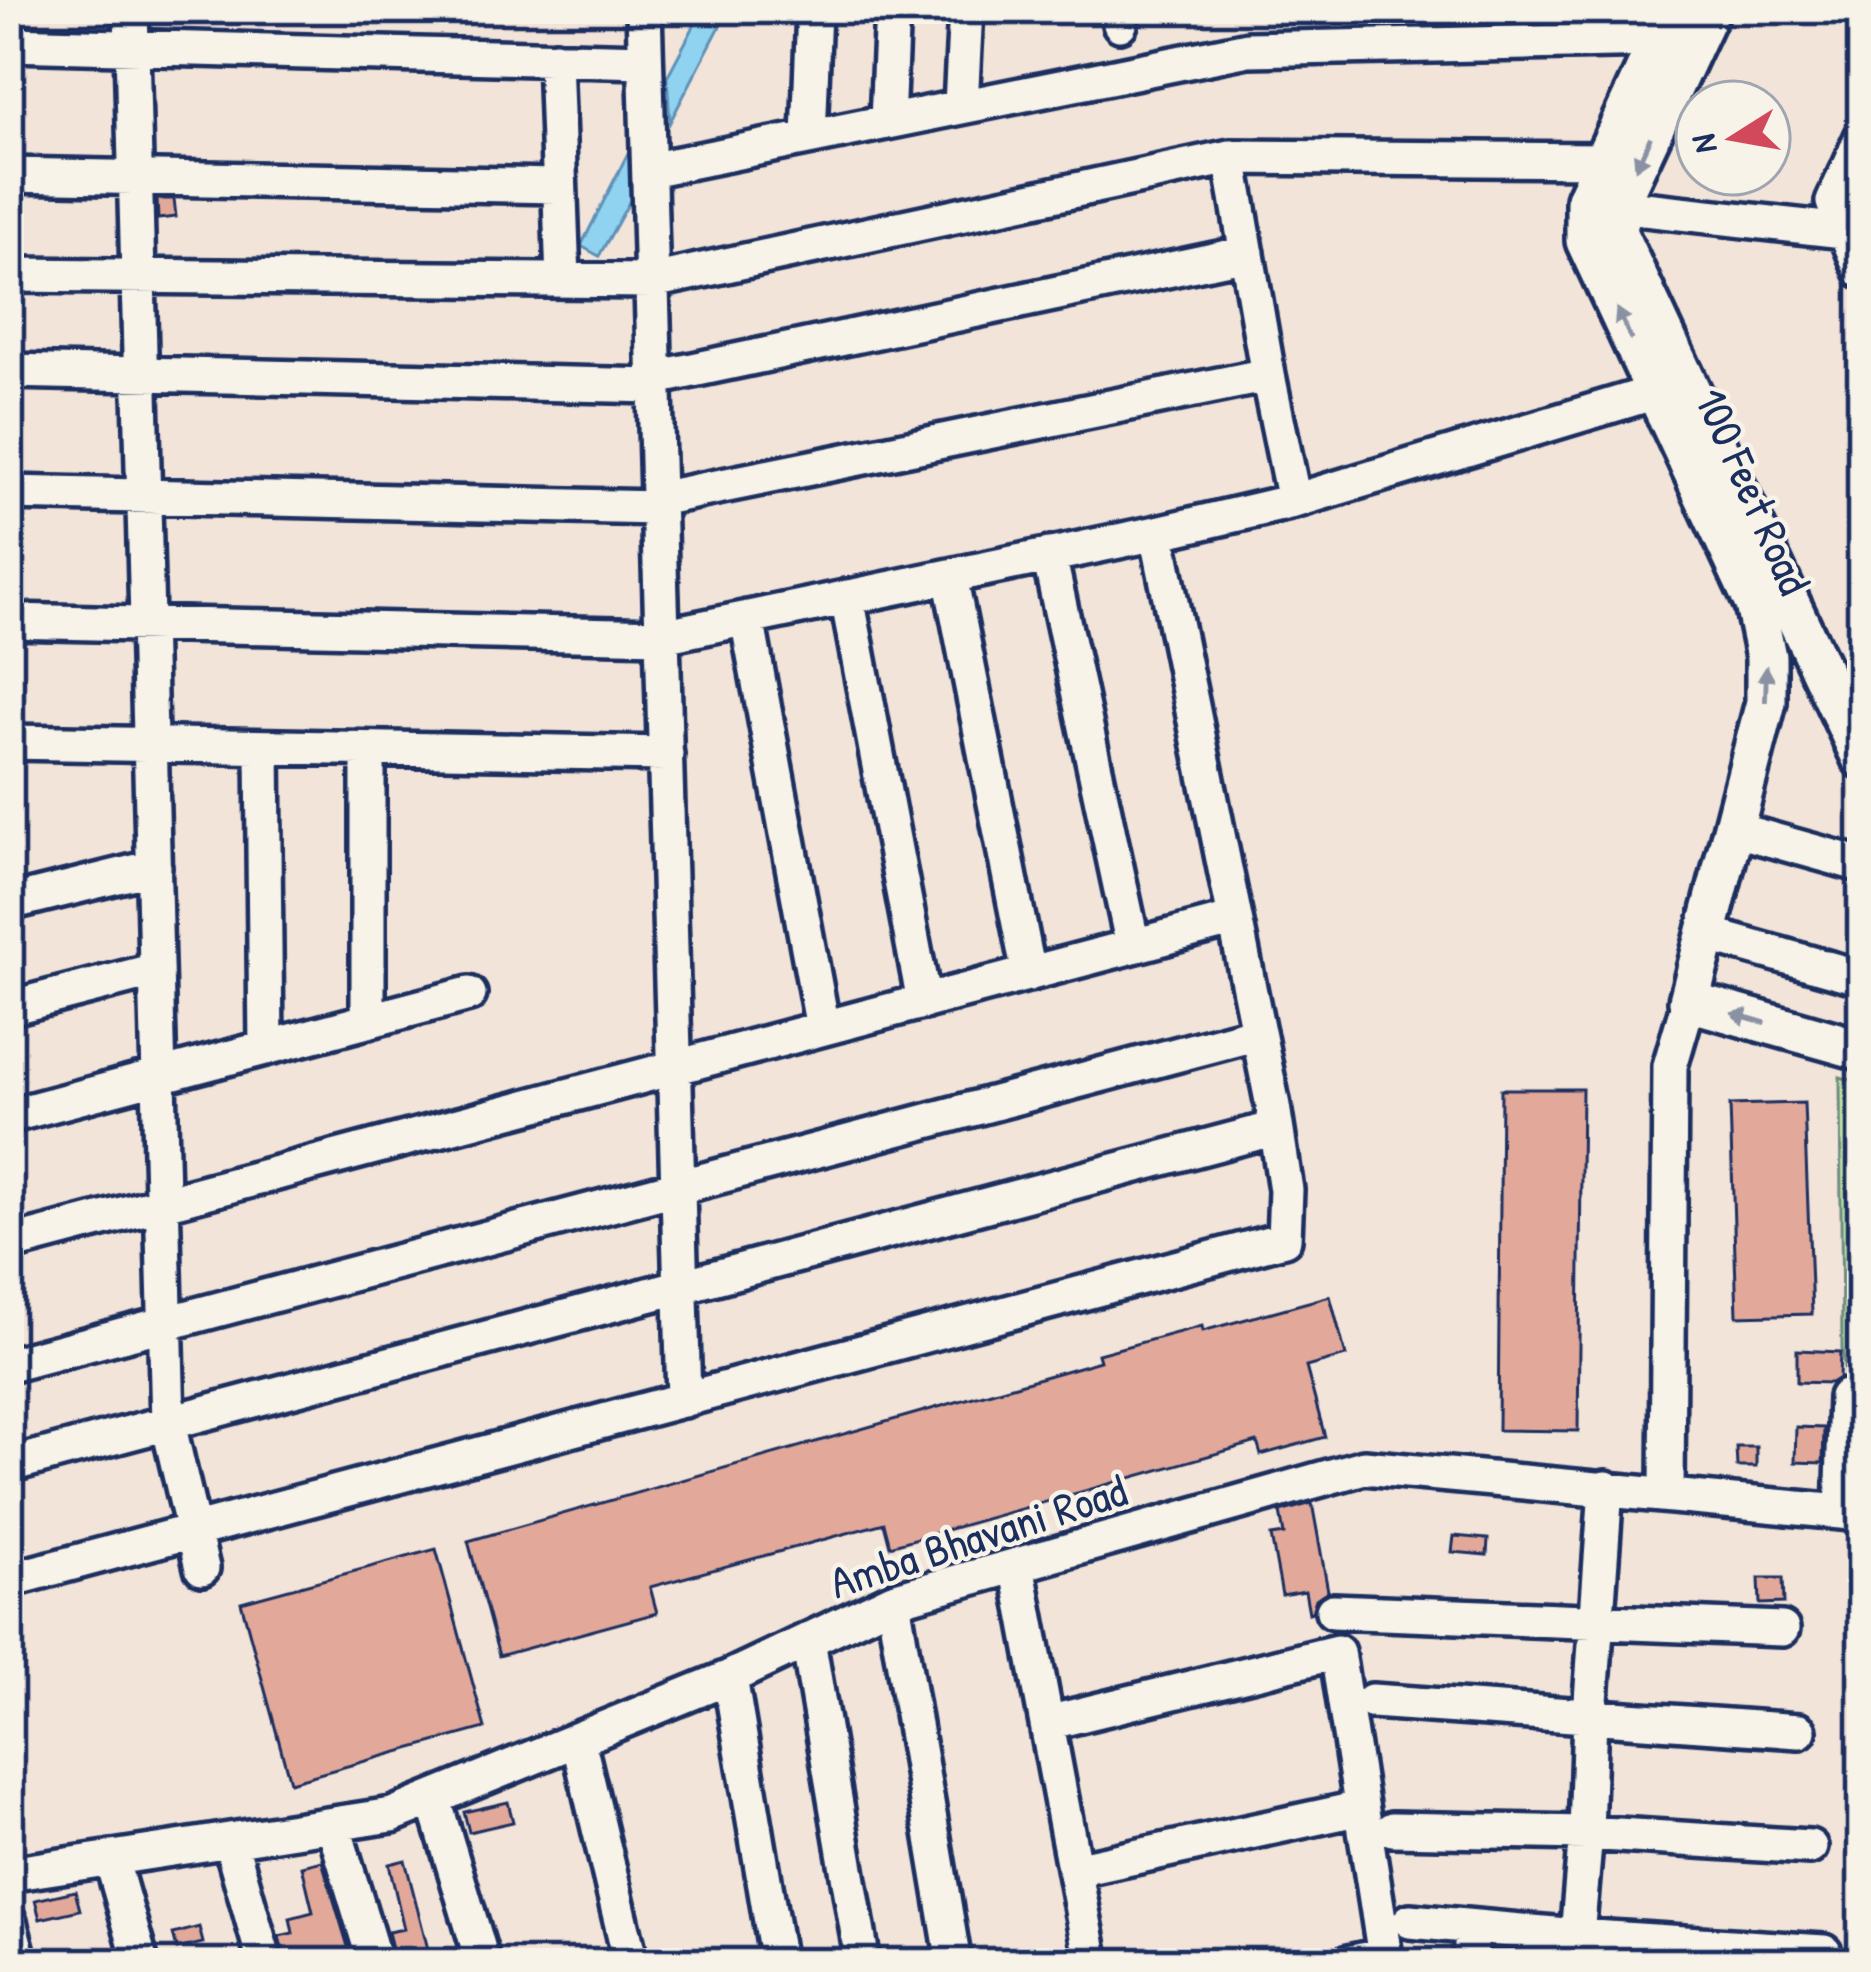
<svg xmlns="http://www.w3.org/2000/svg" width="1871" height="1972" font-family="'Patrick Hand',sans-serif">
<rect width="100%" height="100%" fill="#f3e4d9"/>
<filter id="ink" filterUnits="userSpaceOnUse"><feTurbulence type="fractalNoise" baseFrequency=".00833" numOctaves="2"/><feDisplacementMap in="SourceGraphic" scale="24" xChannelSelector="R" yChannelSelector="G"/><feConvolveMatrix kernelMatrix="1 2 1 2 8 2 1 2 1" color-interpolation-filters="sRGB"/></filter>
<g filter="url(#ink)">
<path fill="#bfe7a3" stroke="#6d8b80" stroke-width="3" d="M1840 1077 1862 1083V1483L1856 1482 1842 1348Z"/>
<path fill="#90d3f1" stroke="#6191b6" stroke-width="3" d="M703 9H729L670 122 667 77Z
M633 143 637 188 599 256 581 246Z"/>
<path fill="#e2a99b" stroke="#1b2f5e" stroke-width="3" d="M157 199H174L176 217 158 219Z
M1501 1089H1582L1578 1431 1498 1430Z
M1804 1103 1812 1314 1737 1316 1730 1105Z
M1330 1296 1346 1356 1306 1367 1325 1437 1261 1455 1257 1442 890 1546 884 1523 650 1587 657 1613 499 1656 468 1541 1100 1361 1098 1354 1202 1326 1203 1331Z
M1797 1350 1840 1352 1839 1378 1831 1383 1797 1382Z
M1796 1427 1824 1428 1823 1463 1795 1462Z
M1736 1447H1756V1467H1737Z
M1312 1503 1328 1591 1316 1599 1312 1612 1309 1613 1305 1591 1282 1595 1271 1536 1284 1534 1280 1512Z
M1454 1536 1488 1539 1487 1555 1452 1552Z
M436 1549 485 1728 290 1782 241 1602Z
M1759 1578H1783L1784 1603 1760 1604Z
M508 1802 513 1822 469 1832 464 1812Z
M405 1860 429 1953 395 1960 388 1932 404 1929 389 1864Z
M322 1861 353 1963H325L321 1952 285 1960 279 1936 293 1933 290 1918 313 1912 302 1866Z
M75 1891 80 1910 40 1919 35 1900Z
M199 1927 203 1943 177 1949 173 1934Z"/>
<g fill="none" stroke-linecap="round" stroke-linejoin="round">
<g stroke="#1b2f5e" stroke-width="42">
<path id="minor" d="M131 9 168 1423 202 1568
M644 9 684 1400
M1119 9 1120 24
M9 44 645 61
M555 58 563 280
M961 105 966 9
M887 121 892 9
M809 137 814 9
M1862 137 1833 202 1862 271
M1230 157 1268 375 1294 501
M649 170 1248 49 1659 40
M9 175 559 186
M1617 206 1862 233
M9 275 652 281 1230 157 1604 160
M9 371 655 386
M655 378 1247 253
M9 493 658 508
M658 499 1268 375
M1049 555 1133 946
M950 576 1029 974
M847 597 924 1002
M747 618 823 1028
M9 621 662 636 1157 533 1294 501 1656 392
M9 742 666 754
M263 747 266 1048
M1733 829 1862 865
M9 903 154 867
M1706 934 1862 978
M9 1008 156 970
M368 1021V749
M9 1116 469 994
M9 1244 1235 919
M9 1365 1258 1033
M9 1465 1276 1128
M1667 1494 1670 1066 1689 1001
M1842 1511 1846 1397
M1017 1565 1092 1963
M9 1580 1284 1239 1286 1190 1273 1106 1157 533
M893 1600 954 1963
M1333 1611 1782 1629
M808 1640 863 1963
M730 1677 778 1963
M1372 1701 1799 1731
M1047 1723 1337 1652 1386 1963
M578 1740 631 1963
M434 1800 483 1963
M333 1824 375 1963
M1392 1829 1586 1833 1810 1847
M230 1840 265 1963
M111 1858 141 1963
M1075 1870 1361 1808
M9 1874 392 1815 730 1677 893 1600 1364 1467 1862 1514
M1410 1921 1577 1936 1824 1952
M9 1922 20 1963
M1577 1936 1586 1833 1590 1715 1606 1488
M1348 1963 1384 1955
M1470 1963 1472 1928"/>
</g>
<g stroke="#1b2f5e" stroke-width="48">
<path id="major" d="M1674 9 1586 199V241L1755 604 1766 657V702L1689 1001 1862 1050
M1709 9 1617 206V234L1862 758"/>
</g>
<use href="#minor" stroke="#f7f3e8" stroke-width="33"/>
<use href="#major" stroke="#f7f3e8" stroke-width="39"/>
</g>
<defs><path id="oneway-solid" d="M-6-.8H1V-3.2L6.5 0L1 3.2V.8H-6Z" transform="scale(3)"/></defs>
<g fill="#8991a3">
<use href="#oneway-solid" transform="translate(1643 153) rotate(115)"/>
<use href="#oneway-solid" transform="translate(1624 324) rotate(-115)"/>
<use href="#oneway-solid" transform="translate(1766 684) rotate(-88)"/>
<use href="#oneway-solid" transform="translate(1749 1018) rotate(-164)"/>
</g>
</g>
<g text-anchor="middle" stroke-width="9" stroke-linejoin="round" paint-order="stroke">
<g font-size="45" fill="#1b2f5e" stroke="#f7f3e8">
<text transform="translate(1753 491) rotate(66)" y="16">100 Feet Road</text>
<text transform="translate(978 1536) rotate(-18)" y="16">Amba Bhavani Road</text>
</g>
</g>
<rect width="1871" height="1972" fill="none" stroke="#f7f3e8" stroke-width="48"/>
<rect x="24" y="24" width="1823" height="1924" fill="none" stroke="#1b2f5e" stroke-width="4.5" filter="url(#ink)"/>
<g transform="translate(1733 138) rotate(259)"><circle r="57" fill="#f7f3e8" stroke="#9fa5b1" stroke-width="3"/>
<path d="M0-9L21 45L0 30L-21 45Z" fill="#d1495b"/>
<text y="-18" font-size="33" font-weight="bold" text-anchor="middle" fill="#1b2f5e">N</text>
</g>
</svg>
